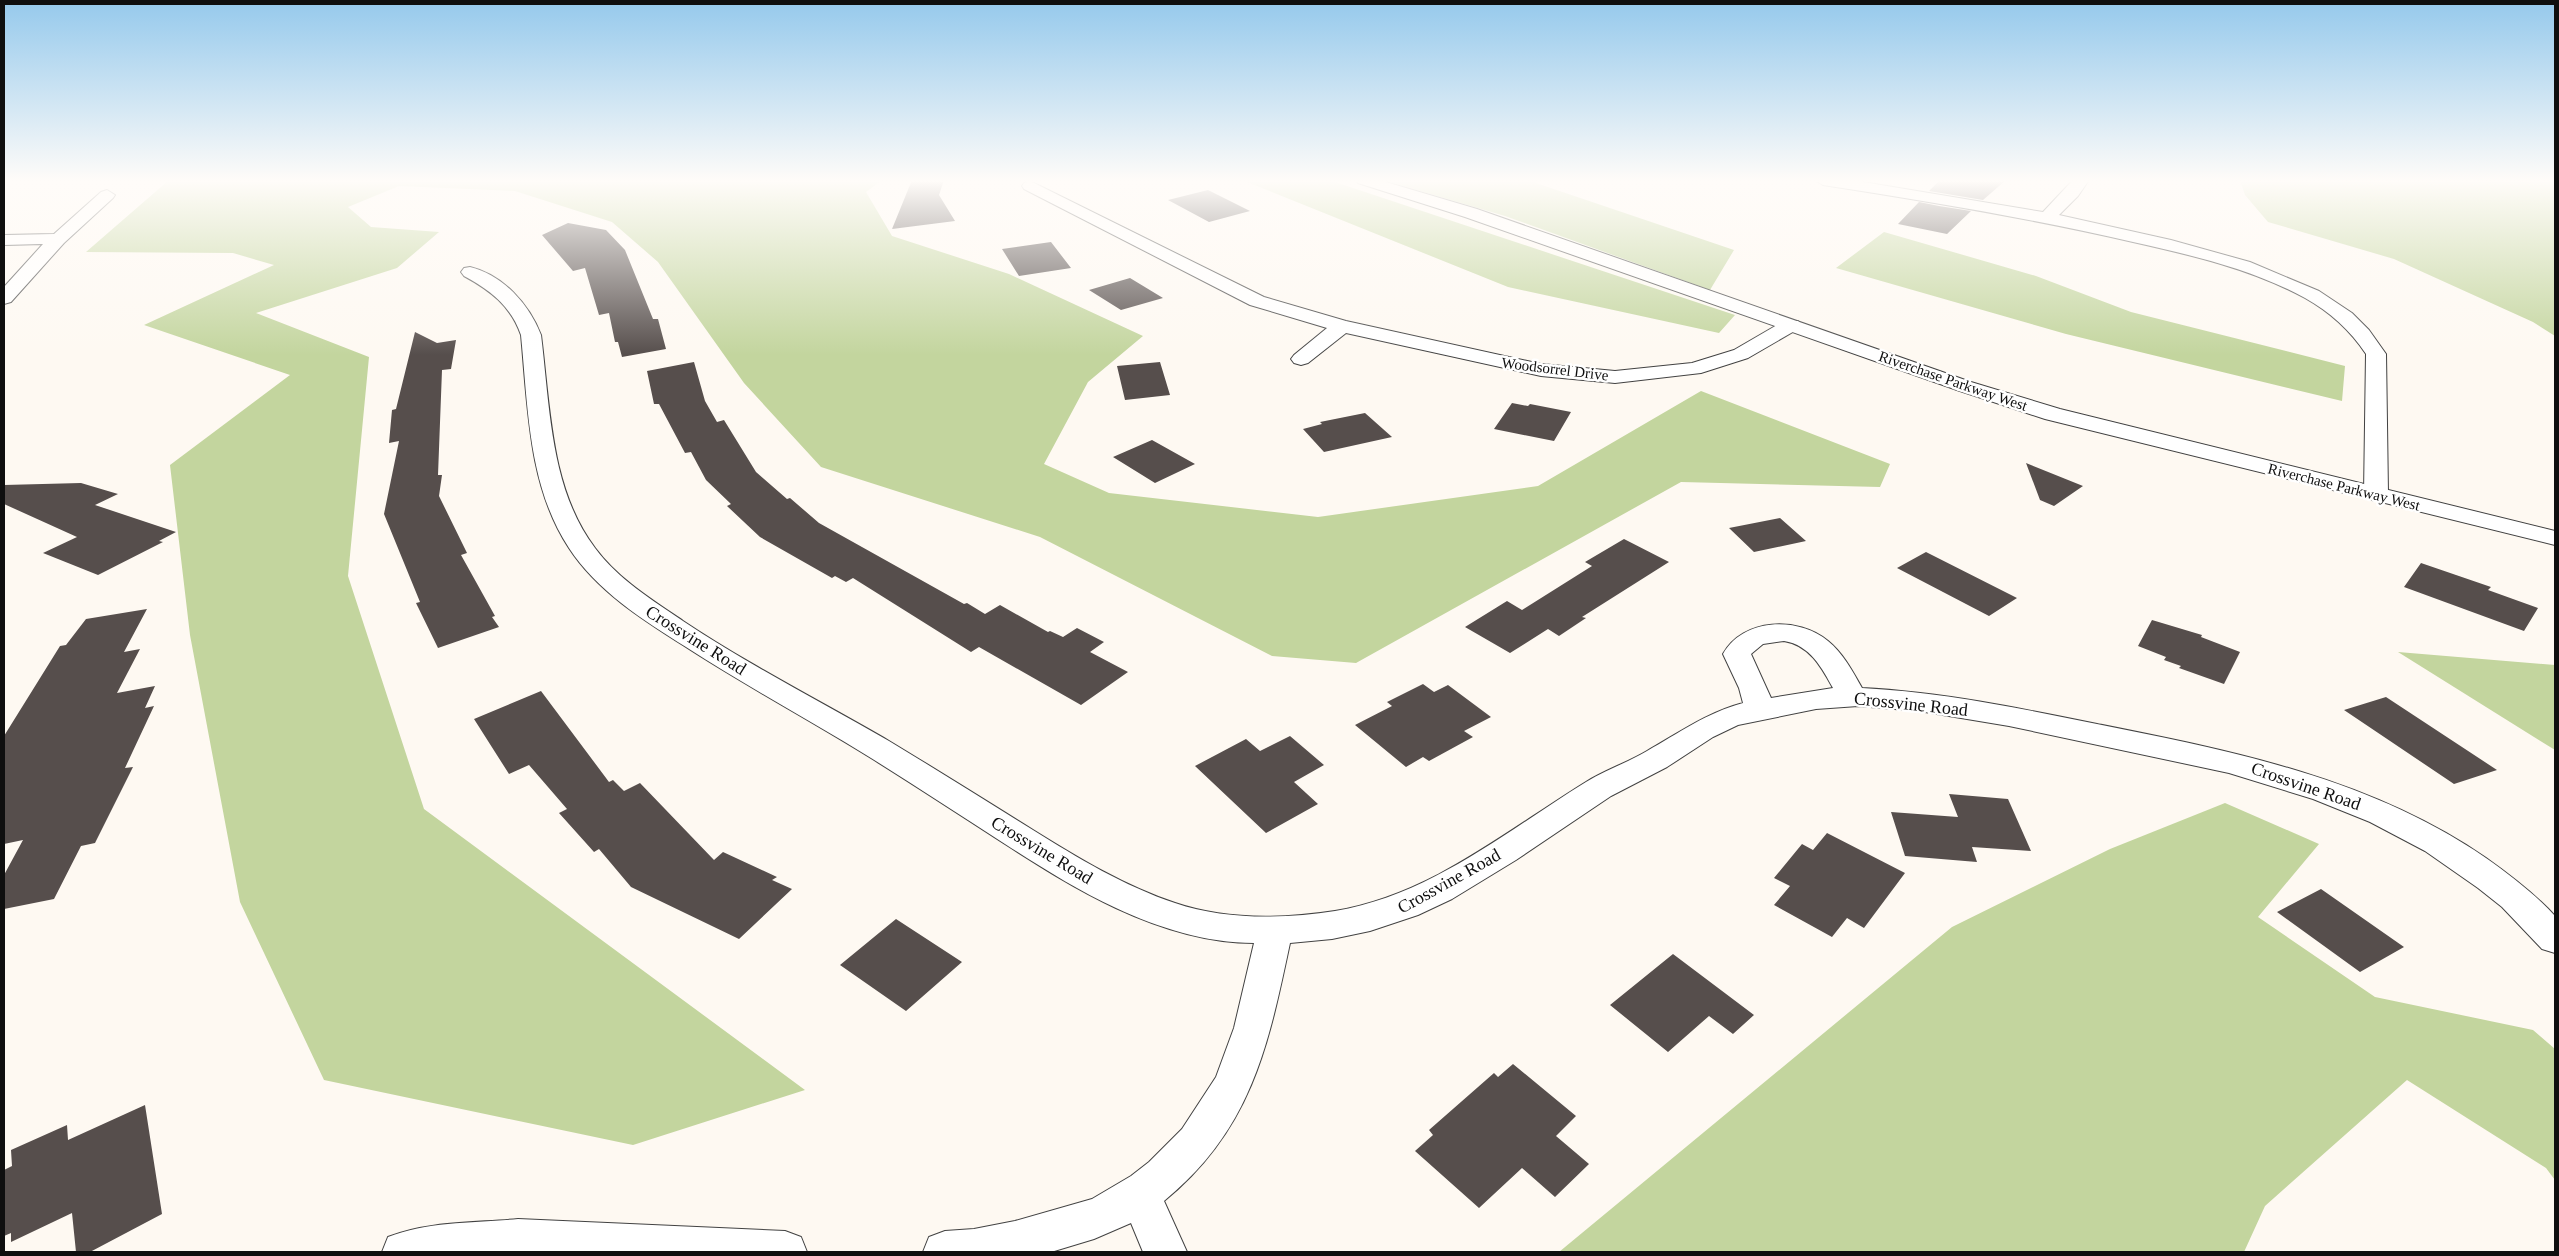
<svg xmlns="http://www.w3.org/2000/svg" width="2559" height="1256" font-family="Georgia,serif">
<rect width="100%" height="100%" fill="#fef9f2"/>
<path fill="#c3d59e" d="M169 180H882L866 192 892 236 1009 274 1143 336 1088 382 1044 464 1109 493 1318 517 1538 486 1701 391 1890 464 1880 487 1681 482 1356 663 1272 656 1040 537 821 467 744 383 658 262 612 222 515 191 399 186 348 207 371 227 439 232 397 268 256 313 369 357 348 576 424 809 805 1090 633 1145 324 1080 240 902 190 635 170 465 290 375 144 325 274 265 233 253 86 252Z
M1242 180H1329L1735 315 1719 333 1508 287Z
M1383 180H1537L1536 183 1734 250 1710 290 1505 216Z
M2240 180H2555V336L2533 322 2394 259 2268 222 2245 195Z
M1884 232 2036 276 2131 312 2345 366 2342 401 2066 334 1836 268Z
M2398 652 2555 665V750Z
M2225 803 2319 844 2258 917 2375 997 2533 1030 2555 1049V1180L2546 1168 2407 1080 2265 1206 2244 1252H1559L1952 927 2110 849Z"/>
<path fill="#564e4c" d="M912 180H944L939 195 955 221 892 229Z
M1940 180H2006L1983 200 1929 191Z
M1208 190 1250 211 1209 222 1168 200Z
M1919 202 1939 206 1971 211 1947 234 1898 224Z
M568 223 606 230 625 250 653 319H658L666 349 622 357 618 342H615L609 313 599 315 585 268 573 271 542 235Z
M1051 242 1071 268 1019 276 1002 249Z
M1130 278 1163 298 1121 310 1089 290Z
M415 332 437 343 456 340 451 369 442 370 438 475H442L439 496 467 553 461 555 495 616 492 617 499 627 438 648 416 603 420 602 384 514 399 441 389 443 392 410 396 409Z
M694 362 705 401 717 422 724 420 756 472 787 499 790 498 819 523 964 604 967 603 985 614 1000 605 1048 632 1050 631 1063 637 1077 628 1104 642 1090 652 1128 672 1081 705 979 647 971 652 853 578 846 582 835 576 832 578 760 537 727 506 731 504 706 480 691 452 685 453 659 404H654L647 371Z
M1160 362 1170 395 1125 400 1117 366Z
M1512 403 1528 406 1530 404 1571 412 1554 441 1494 429Z
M1365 413 1392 437 1324 452 1303 429 1322 424 1320 422Z
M1152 440 1195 464 1155 483 1113 457Z
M2026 463 2083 486 2054 506 2040 500Z
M81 483 118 494 95 505 176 532 159 541 163 542 98 575 43 553 77 537 4 504V485Z
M1780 518 1806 541 1754 552 1729 528Z
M1624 539 1669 562 1582 617 1586 618 1559 636 1548 629 1510 653 1465 627 1507 601 1522 610 1592 566 1585 562Z
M1926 552 2017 598 1989 616 1897 568Z
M2421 563 2491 587 2488 590 2538 608 2524 631 2404 587Z
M147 609 124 652 140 649 117 693 155 686 145 708 154 706 125 768 133 767 95 843 81 846 54 899 4 909V875L23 840 4 844V736L60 646 66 645 86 619Z
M2152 620 2202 635 2201 637 2240 652 2224 684 2179 668 2181 666 2164 660 2166 657 2138 646Z
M1423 684 1434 692 1448 685 1491 717 1464 731 1473 737 1429 761 1423 757 1406 767 1355 725 1392 706 1387 702Z
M541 691 609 782 613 780 624 791 640 783 714 860 723 852 777 877 772 880 792 889 739 939 631 887 599 849 594 852 559 813 567 809 529 765 509 774 474 719Z
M2386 697 2497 770 2454 784 2344 710Z
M1290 736 1324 765 1294 782 1318 804 1266 833 1195 766 1246 739 1260 751Z
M1949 794 2008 799 2031 851 1972 847 1977 862 1905 856 1891 812 1958 817Z
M1827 833 1905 873 1864 928 1847 918 1832 937 1774 905 1790 886 1774 878 1802 844 1813 850Z
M2321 889 2404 947 2360 972 2277 912Z
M896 919 962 962 906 1011 840 965Z
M1673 954 1754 1015 1733 1034 1709 1016 1668 1052 1610 1005Z
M1513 1064 1576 1116 1556 1136 1589 1164 1555 1197 1522 1168 1479 1208 1415 1151 1433 1135 1429 1130 1494 1073 1498 1077Z
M145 1105 162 1214 90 1252H76L72 1213 11 1242V1233L4 1236V1170L12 1166 11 1150 67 1125 68 1140Z"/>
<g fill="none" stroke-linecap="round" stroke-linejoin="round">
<g stroke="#424242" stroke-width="2">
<path id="minor" d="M1815 180H1851L2043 212 2073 180H2089L2078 196 2059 215 2171 240 2250 262 2319 291 2352 313 2369 330 2386 354 2388 494 2384 499 2376 501 2368 499 2364 494 2366 354C2350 330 2330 312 2305 298 2252 269 2191 255 2133 242 2030 218 1927 201 1823 185Z
M1030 181 1264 297 1346 321 1541 364 1615 371 1692 363 1734 350 1784 321H1798L1801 325 1798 329 1748 358 1701 373 1615 383 1541 376 1346 333 1308 363 1301 365 1294 363 1291 359 1294 355 1327 328 1250 305 1024 189 1022 186 1024 183Z
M107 190 115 195 113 198 64 243 11 302 4 304V287L43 244 4 245V235L54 234 101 192Z
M470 267C503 275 529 304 541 335 550 406 550 489 595 548 618 579 652 600 683 621 749 665 820 701 889 741 937 770 985 800 1033 830 1078 858 1124 886 1175 903 1225 920 1283 919 1335 911 1431 895 1505 832 1586 782 1605 770 1627 763 1647 751 1679 733 1706 713 1743 703L1739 688 1723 654C1743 618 1798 616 1828 641 1843 653 1853 672 1862 688 1941 692 2019 708 2097 724 2232 751 2370 778 2486 858 2510 875 2535 894 2555 916V953L2542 949 2502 907 2478 888 2425 851 2370 822 2313 799 2229 773 2009 726 1919 711 1858 706 1816 709 1738 725 1713 737 1667 767 1611 796 1516 860 1452 899 1418 915 1370 931 1332 939 1290 943C1268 1047 1251 1130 1164 1201L1187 1252H1143L1131 1223 1094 1239 1051 1252H923L929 1237 945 1231 974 1229 1015 1221 1092 1199 1131 1176 1149 1162 1182 1129 1216 1077 1234 1028 1254 943C1206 943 1159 928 1116 908 1077 890 1041 867 1005 844 960 815 916 786 871 758 810 720 746 686 686 647 643 620 597 591 569 548 528 486 528 406 521 335 511 306 490 290 464 276L461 272 464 268ZM1784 641C1810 645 1822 668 1833 688L1771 698 1751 654 1763 644Z
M518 1219 785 1231 801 1237 807 1252H382L388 1237C428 1221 476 1223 518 1219Z"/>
</g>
<g stroke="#424242" stroke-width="2">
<path id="tertiary" d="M1356 180H1379L1477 209 1971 382 2060 409 2555 531V545L2045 419 1957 390 1465 217 1358 183Z"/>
</g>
<use href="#minor" fill="#fff" fill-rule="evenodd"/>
<use href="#tertiary" fill="#fff" fill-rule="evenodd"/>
</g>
<linearGradient id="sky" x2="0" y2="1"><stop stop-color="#95c9ec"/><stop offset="0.51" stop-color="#fffcf9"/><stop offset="1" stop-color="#fffcf9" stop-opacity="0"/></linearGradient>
<rect width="2559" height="355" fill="url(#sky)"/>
<g text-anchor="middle" stroke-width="5" stroke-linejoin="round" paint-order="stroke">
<g font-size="15" fill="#0f0f0f" stroke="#fff">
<text transform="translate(1555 369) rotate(7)" y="5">Woodsorrel Drive</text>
<text transform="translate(1953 381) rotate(19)" y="5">Riverchase Parkway West</text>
<text transform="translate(2344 487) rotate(14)" y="5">Riverchase Parkway West</text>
</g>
<g font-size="18" fill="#0f0f0f" stroke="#fff">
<text transform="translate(696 640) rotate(32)" y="6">Crossvine Road</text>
<text transform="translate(1911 704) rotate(6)" y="6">Crossvine Road</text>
<text transform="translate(2306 786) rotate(19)" y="6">Crossvine Road</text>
<text transform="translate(1042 850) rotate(31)" y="6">Crossvine Road</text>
<text transform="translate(1449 881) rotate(-29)" y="6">Crossvine Road</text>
</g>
</g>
<rect width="2559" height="1256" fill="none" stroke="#0f0f0f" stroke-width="10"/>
</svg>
